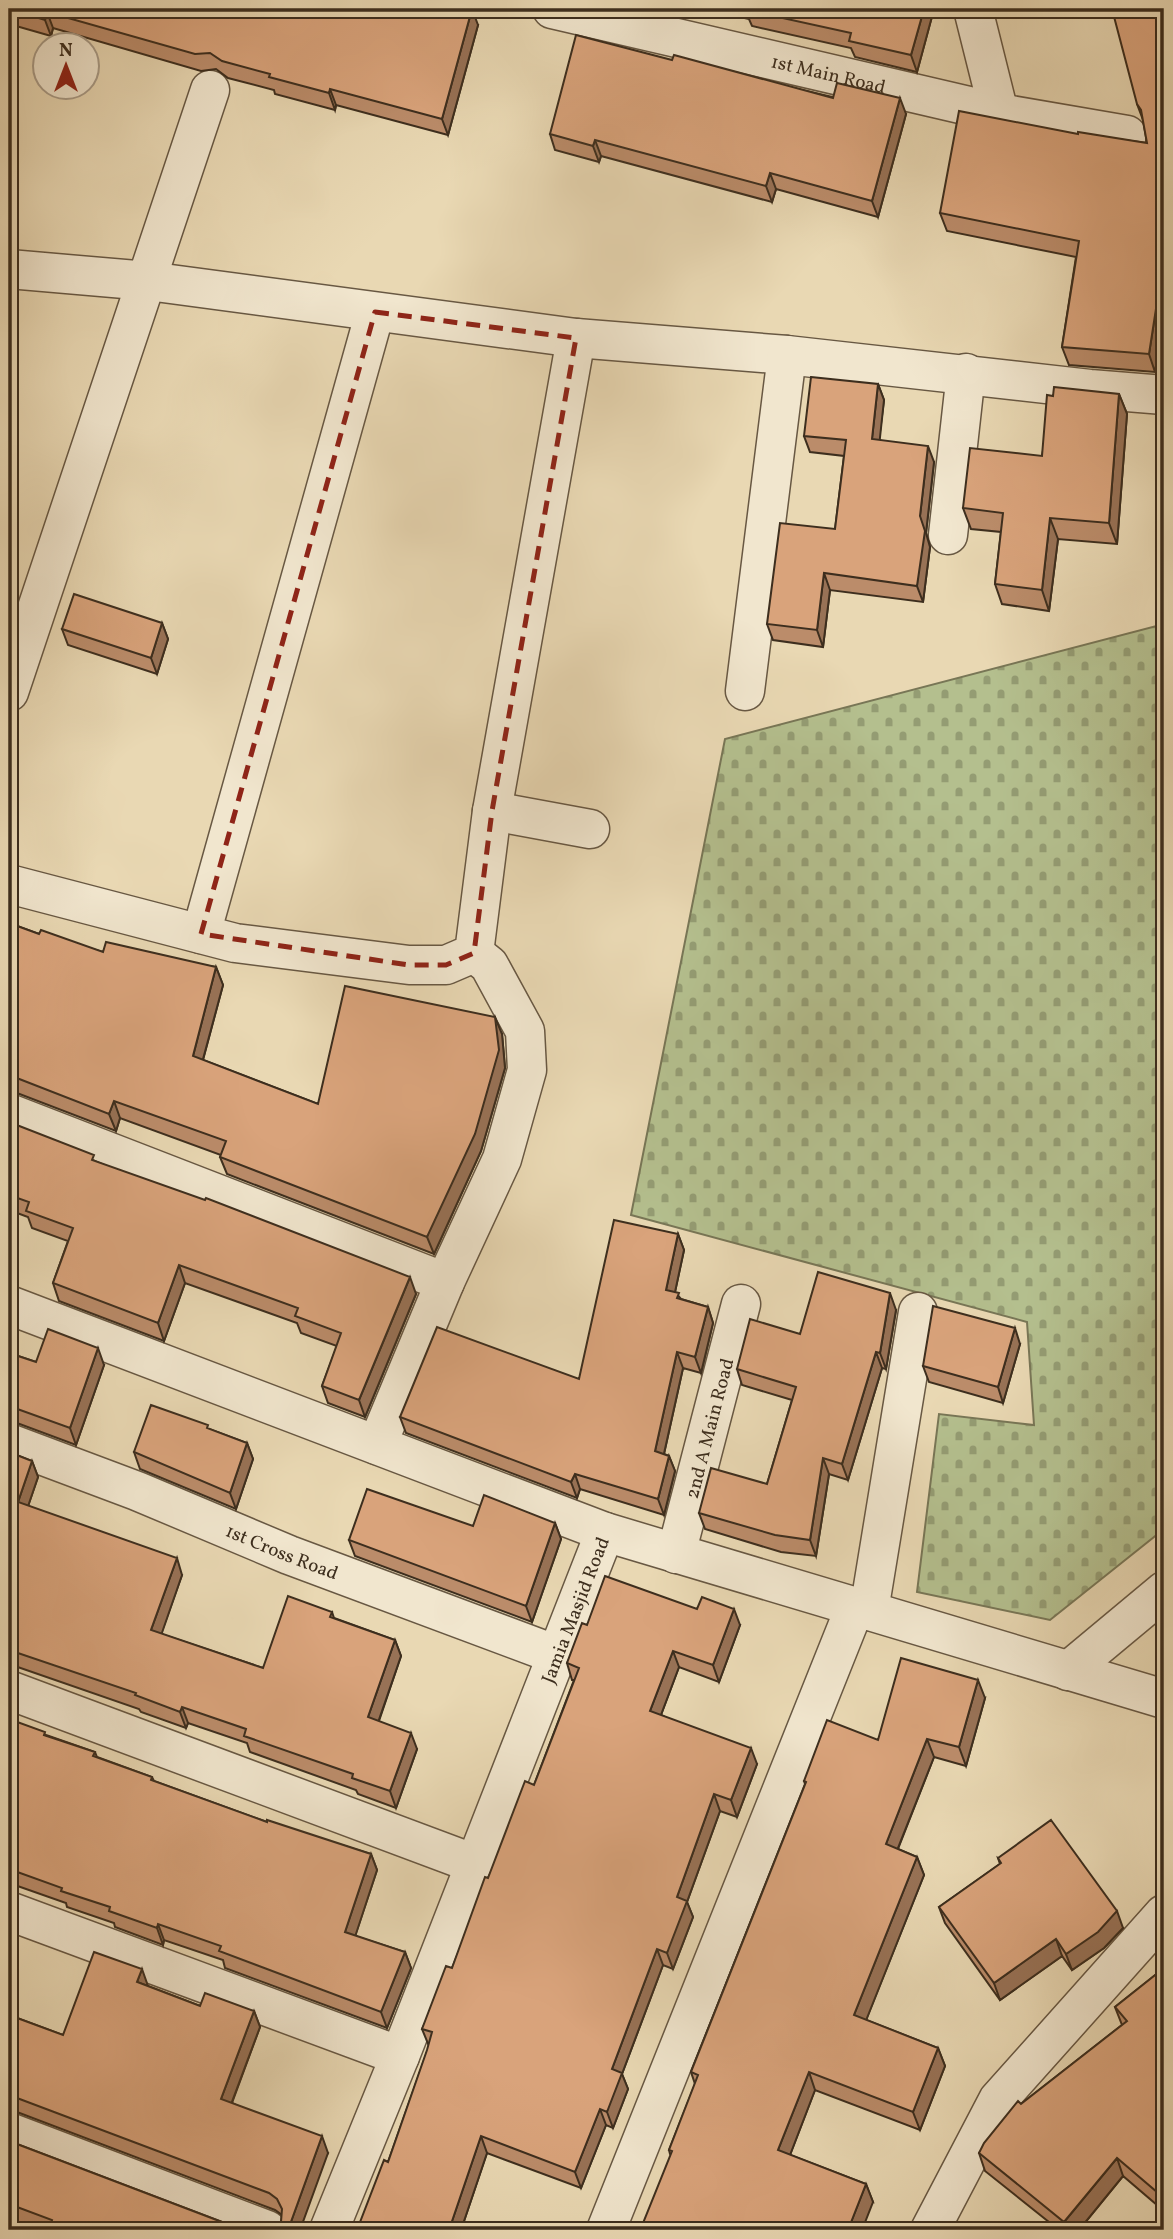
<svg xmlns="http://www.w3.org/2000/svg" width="1173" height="2239" font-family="Vollkorn,serif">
<defs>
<pattern id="cemetery-stones" width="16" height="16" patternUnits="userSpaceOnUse" patternTransform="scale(1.75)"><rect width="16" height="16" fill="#b4bf8e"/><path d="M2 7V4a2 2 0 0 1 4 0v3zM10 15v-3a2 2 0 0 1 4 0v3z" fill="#949c73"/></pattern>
</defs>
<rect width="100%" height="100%" fill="#e9d8b3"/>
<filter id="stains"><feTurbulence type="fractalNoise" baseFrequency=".00286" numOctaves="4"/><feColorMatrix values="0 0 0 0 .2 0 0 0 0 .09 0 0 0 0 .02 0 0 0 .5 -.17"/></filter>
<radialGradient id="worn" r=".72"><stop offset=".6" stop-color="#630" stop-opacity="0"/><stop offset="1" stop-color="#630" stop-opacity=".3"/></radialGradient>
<path fill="url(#cemetery-stones)" stroke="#787656" stroke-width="2" d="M1164 624V1529L1050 1620 917 1592 939 1414 1034 1425 1027 1322 631 1215 725 739Z"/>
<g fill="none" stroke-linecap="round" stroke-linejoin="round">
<g stroke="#685843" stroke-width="41">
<g id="minor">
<path id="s1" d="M552 9 999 113 973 9"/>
<path d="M999 113 1127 135"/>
<path d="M9 269 148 281 576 338 787 355 1090 389 1164 395"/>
<path d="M948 535 966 373"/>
<path d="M745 691 787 355"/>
<path d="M9 692 210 90"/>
<path d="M492 811 590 829"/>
<path d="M9 884 235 943 409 965H446L474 953 492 811 576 338"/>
<path d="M201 934 375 312"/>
<path d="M9 1113 445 1282"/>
<path d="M9 1305 605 1532"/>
<path id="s2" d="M9 1443 137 1491 289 1555 557 1655"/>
<path d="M377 1445 445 1282 502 1159 527 1070 525 1031 489 965 474 953"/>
<path id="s3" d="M676 1554 741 1304"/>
<path d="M869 1611 918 1312"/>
<path d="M1068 1671 1164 1591"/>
<path d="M9 1690 475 1864"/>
<path d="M9 1911 400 2056"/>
<path d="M9 2132 267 2230"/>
<path d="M606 2230 855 1607"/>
<path d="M930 2230 998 2100 1164 1914"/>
</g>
</g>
<g stroke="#685843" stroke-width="41">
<g id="tertiary">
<path id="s4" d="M329 2230 400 2056 605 1532 1164 1699"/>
</g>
</g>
<use href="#minor" stroke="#f1e6ce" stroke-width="38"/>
<use href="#tertiary" stroke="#f1e6ce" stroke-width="38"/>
</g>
<path fill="#bb8c6a" stroke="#3d2e1e" stroke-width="2" d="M9 9 478 25 448 135 336 105 335 110 275 94 274 90 228 78 216 69 201 71 53 28 51 36 9 24Z
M704 9H934L917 72 855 57 851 48 752 26 749 19Z
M1164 9V317L1155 372 1069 365 1062 347 1076 257 947 231 940 213 1078 134 1147 143 1143 120 1137 104Z
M672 60 906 114 878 217 776 189 772 202 601 156 599 162 555 150 550 134Z
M878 384 884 400 879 440 934 462 926 533 930 547 923 602 830 590 823 647 773 640 767 624 835 529 844 456 810 452 804 436Z
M1119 394 1127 414 1117 544 1058 539 1049 611 1002 604 995 584 1001 532 971 529 963 508 1042 456 1053 396Z
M162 623 168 639 157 674 68 645 62 629Z
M9 923 39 934 103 952 216 967 223 985 203 1060 318 1104 502 1034 505 1068 481 1151 434 1254 227 1174 220 1157 221 1155 120 1118 116 1131 17 1093 9 1092Z
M9 1122 97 1162 416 1294 365 1417 328 1403 322 1386 337 1346 301 1333 297 1323 185 1283 164 1341 59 1301 53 1283 68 1241 32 1228 28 1217 9 1210Z
M678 1234 684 1250 675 1292 681 1299 708 1307 713 1323 701 1373 683 1368 664 1454 669 1456 675 1471 664 1515 580 1489 577 1498 406 1433 400 1417 579 1379Z
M896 1310 886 1369 882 1368 848 1480 829 1474 816 1556 781 1552 705 1529 699 1513 767 1484 792 1400 742 1385 737 1369 800 1334Z
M1020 1344 1003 1403 929 1382 923 1366Z
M9 1353 36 1362 104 1365 76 1445 17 1423 9 1422Z
M209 1429 247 1443 253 1459 236 1509 140 1469 134 1452Z
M9 1452 32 1461 38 1477 28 1506 182 1575 161 1634 263 1668 332 1612 334 1618 395 1640 401 1656 379 1721 417 1749 396 1808 358 1794 356 1790 250 1752 247 1743 188 1723 186 1728 141 1712 139 1709 9 1664Z
M555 1523 561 1539 532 1622 355 1556 349 1540 473 1526Z
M587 1625H740L719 1682 679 1667 661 1715 757 1764 737 1817 720 1811 687 1902 693 1917 673 1969 663 1965 622 2074 628 2089 613 2128 606 2125 581 2188 487 2153 461 2230H357L388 2162 429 2046 422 2029 452 1968 488 1878 534 1785 574 1680H572L567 1663Z
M985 1698 966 1766 934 1757 898 1849 917 1857 924 1875 866 2020 938 2048 945 2066 920 2130 815 2090 790 2155 866 2184 873 2202 670 2154 669 2150 695 2084 691 2072 805 1784 804 1781 878 1740Z
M9 1719 46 1735 95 1752 97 1757 152 1777 154 1781 267 1822 371 1854 377 1870 355 1936 405 1952 411 1968 387 2028 225 1968 223 1960 164 1940 163 1945 115 1927 114 1923 67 1907 66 1903 9 1883Z
M998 1858 1123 1928 1104 1948 1072 1970 1062 1956 1000 2000 945 1923 939 1907 1000 1864Z
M1164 1968V2211L1123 2176 1079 2230H1059L985 2171 979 2153 1021 2104 1122 2025 1115 2007Z
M148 1986 200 2006 254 2011 260 2027 232 2103 328 2153 281 2222 282 2215 275 2210 17 2112 9 2111V2015L63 2035Z
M9 2141 243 2230H40L9 2219Z"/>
<path fill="#987256" stroke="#3d2e1e" stroke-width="2" d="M472 9 478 25 448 135 442 119Z
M924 9H934L917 72 911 55Z
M47 12 53 28 51 36 45 20Z
M330 89 336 105 335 110 329 93Z
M900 98 906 114 878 217 872 201Z
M595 140 601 156 599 162 593 146Z
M770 173 776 189 772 202 766 186Z
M1164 257V317L1155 372 1149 354Z
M878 384 884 400 878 456 872 439Z
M1119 394 1127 414 1117 544 1109 523Z
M928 446 934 462 926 533 930 547 923 602 917 586 920 516Z
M1050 518 1058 539 1049 611 1042 590Z
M824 573 830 590 823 647 817 630Z
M162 623 168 639 157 674 151 658Z
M216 967 223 985 199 1074 193 1056Z
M495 1017 502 1034 505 1068 481 1151 434 1254 427 1237Z
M114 1101 120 1118 116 1131 109 1114Z
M678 1234 684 1250 672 1306 666 1290Z
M179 1265 185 1283 164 1341 158 1323Z
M410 1277 416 1294 365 1417 359 1400Z
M890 1293 896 1310 886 1369 880 1353Z
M708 1307 713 1323 701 1373 695 1357Z
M1015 1328 1020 1344 1003 1403 998 1387Z
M98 1348 104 1365 76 1445 70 1428Z
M677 1352 683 1368 661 1467 655 1451Z
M876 1352 882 1368 848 1480 842 1464Z
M247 1443 253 1459 236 1509 230 1493Z
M669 1456 675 1471 664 1515 658 1499Z
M823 1458 829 1474 816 1556 810 1540Z
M32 1461 38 1477 24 1518 18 1502Z
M575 1474 580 1489 577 1498 571 1482Z
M555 1523 561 1539 532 1622 526 1606Z
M177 1558 182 1575 157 1647 151 1630Z
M734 1609 740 1625 719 1682 713 1665Z
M395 1640 401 1656 374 1734 368 1717Z
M673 1651 679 1667 656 1728 650 1711Z
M978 1680 985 1698 966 1766 959 1747Z
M182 1707 188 1723 186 1728 180 1712Z
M411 1733 417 1749 396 1808 390 1791Z
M927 1739 934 1757 892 1863 886 1844Z
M751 1748 757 1764 737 1817 731 1800Z
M714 1794 720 1811 687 1902 693 1917 673 1969 667 1953 677 1897Z
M371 1854 377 1870 351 1949 345 1932Z
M917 1857 924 1875 861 2033 854 2015Z
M1117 1911 1123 1928 1104 1948 1072 1970 1066 1954Z
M158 1924 164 1940 163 1945 157 1928Z
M1056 1939 1062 1956 1000 2000 994 1983Z
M657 1949 663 1965 622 2074 628 2089 613 2128 607 2112 612 2069Z
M405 1952 411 1968 387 2028 381 2012Z
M142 1969 148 1986 137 1982Z
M254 2011 260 2027 227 2115 221 2099Z
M938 2048 945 2066 920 2130 913 2112Z
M809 2072 815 2090 785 2168 778 2150Z
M600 2109 606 2125 581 2188 575 2172Z
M322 2136 328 2153 300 2230H288Z
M481 2136 487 2153 461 2230H449Z
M1117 2158 1123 2176 1079 2230H1067L1064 2222Z
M866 2184 873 2202 862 2230H848Z"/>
<path fill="#d9a37b" stroke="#3d2e1e" stroke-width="2" d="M9 9H472L442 119 330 89 329 93 269 77 270 74 222 61 210 53 195 54 47 12 45 20Z
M746 9H924L911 55 849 41 851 33 746 10Z
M1112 9H1164V257L1149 354 1062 347 1079 241 940 213 959 111 1078 134V132L1147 143 1141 110 1137 104Z
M576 35 672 60 674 55 833 98 837 83 900 98 872 201 770 173 766 186 595 140 593 146 550 134Z
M811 377 878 384 872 439 928 446 920 516 925 531 917 586 824 573 817 630 767 624 780 523 835 529 846 440 804 436Z
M1054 387 1119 394 1109 523 1050 518 1042 590 995 584 1003 513 963 508 970 448 1042 456 1047 395 1053 396Z
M74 594 162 623 151 658 62 629Z
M9 923 39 934 41 930 103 952 106 942 216 967 193 1056 318 1104 345 986 495 1017 499 1050 475 1134 427 1237 220 1157 226 1141 114 1101 109 1114 9 1075Z
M9 1122 94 1155 92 1160 205 1200 206 1198 410 1277 359 1400 322 1386 341 1333 295 1316 298 1308 179 1265 158 1323 53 1283 73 1228 26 1211 29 1202 9 1195Z
M614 1220 678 1234 666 1290 679 1293 677 1298 708 1307 695 1357 677 1352 655 1451 669 1456 658 1499 575 1474 571 1482 400 1417 437 1327 579 1379Z
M818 1272 890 1293 880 1353 876 1352 842 1464 823 1458 810 1540 775 1535 699 1513 711 1468 767 1484 796 1387 737 1369 750 1319 800 1334Z
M933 1306 1015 1328 998 1387 923 1366Z
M48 1329 98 1348 70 1428 9 1406V1353L36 1362Z
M151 1405 208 1425 207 1428 247 1443 230 1493 134 1452Z
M9 1452 32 1461 18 1502 177 1558 151 1630 263 1668 288 1596 332 1612 330 1617 395 1640 368 1717 411 1733 390 1791 352 1778 353 1774 244 1736 246 1729 182 1707 180 1712 135 1695 136 1693 9 1650Z
M367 1489 473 1526 484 1495 555 1523 526 1606 349 1540Z
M605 1576 697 1609 702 1597 734 1609 713 1665 673 1651 650 1711 751 1748 731 1800 714 1794 677 1897 687 1901 667 1953 657 1949 612 2069 622 2073 607 2112 600 2109 575 2172 481 2136 449 2230H357L384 2160 388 2162 427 2050 432 2032 422 2029 446 1966 452 1968 485 1877 488 1878 525 1781 534 1785 579 1668 567 1663 582 1623 587 1625Z
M901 1658 978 1680 959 1747 927 1739 886 1844 917 1857 854 2015 938 2048 913 2112 809 2072 778 2150 866 2184 848 2230H637L639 2227 641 2228 672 2151 669 2150 698 2075 691 2072 806 1782 804 1781 827 1720 878 1740Z
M9 1719 45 1732 44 1735 95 1752 93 1756 152 1777 151 1780 267 1822V1820L371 1854 345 1932 405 1952 381 2012 219 1951 221 1946 158 1924 157 1928 109 1911 110 1907 61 1891 62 1888 9 1869Z
M1051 1820 1117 1911 1098 1932 1066 1954 1056 1939 994 1983 939 1907 1001 1863 998 1858Z
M94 1952 142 1969 137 1982 200 2006 205 1993 254 2011 221 2099 322 2136 288 2230H275L281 2222 282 2209 277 2199 269 2193 9 2095V2015L63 2035Z
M1164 1968V2198L1117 2158 1064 2222 979 2153 984 2143 1018 2101 1021 2104 1127 2021 1115 2007Z
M9 2141 243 2230H48L52 2220 9 2204Z"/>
<path fill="none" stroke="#8f2418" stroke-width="5" stroke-dasharray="14 9" stroke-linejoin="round" d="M375 312 576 338 492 811 474 953 446 965H409L201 934Z"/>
<g text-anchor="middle" stroke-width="6" stroke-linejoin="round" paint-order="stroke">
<g font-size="19" fill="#3d2e1e" stroke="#f1e6ce">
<text dy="7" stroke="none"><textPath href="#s1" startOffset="284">1st Main Road</textPath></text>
<text dy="7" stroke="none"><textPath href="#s3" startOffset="130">2nd A Main Road</textPath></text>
<text dy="7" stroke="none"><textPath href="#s2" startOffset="294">1st Cross Road</textPath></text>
<text dy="7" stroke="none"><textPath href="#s4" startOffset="667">Jamia Masjid Road</textPath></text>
</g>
</g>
<rect width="1173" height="2239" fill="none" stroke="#e9d8b3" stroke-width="35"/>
<rect x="10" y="10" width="1152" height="2218" fill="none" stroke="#3d2e1e" stroke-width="3.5"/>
<rect x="18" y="18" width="1138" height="2204" fill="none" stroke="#3d2e1e" stroke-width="2"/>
<g transform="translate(66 66)"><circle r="33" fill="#f1e6ce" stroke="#a99c88" stroke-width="2"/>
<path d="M0-5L12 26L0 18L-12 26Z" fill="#8f2418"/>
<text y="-10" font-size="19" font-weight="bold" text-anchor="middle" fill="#3d2e1e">N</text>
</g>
<rect width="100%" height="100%" filter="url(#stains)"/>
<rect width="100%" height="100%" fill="url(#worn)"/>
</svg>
